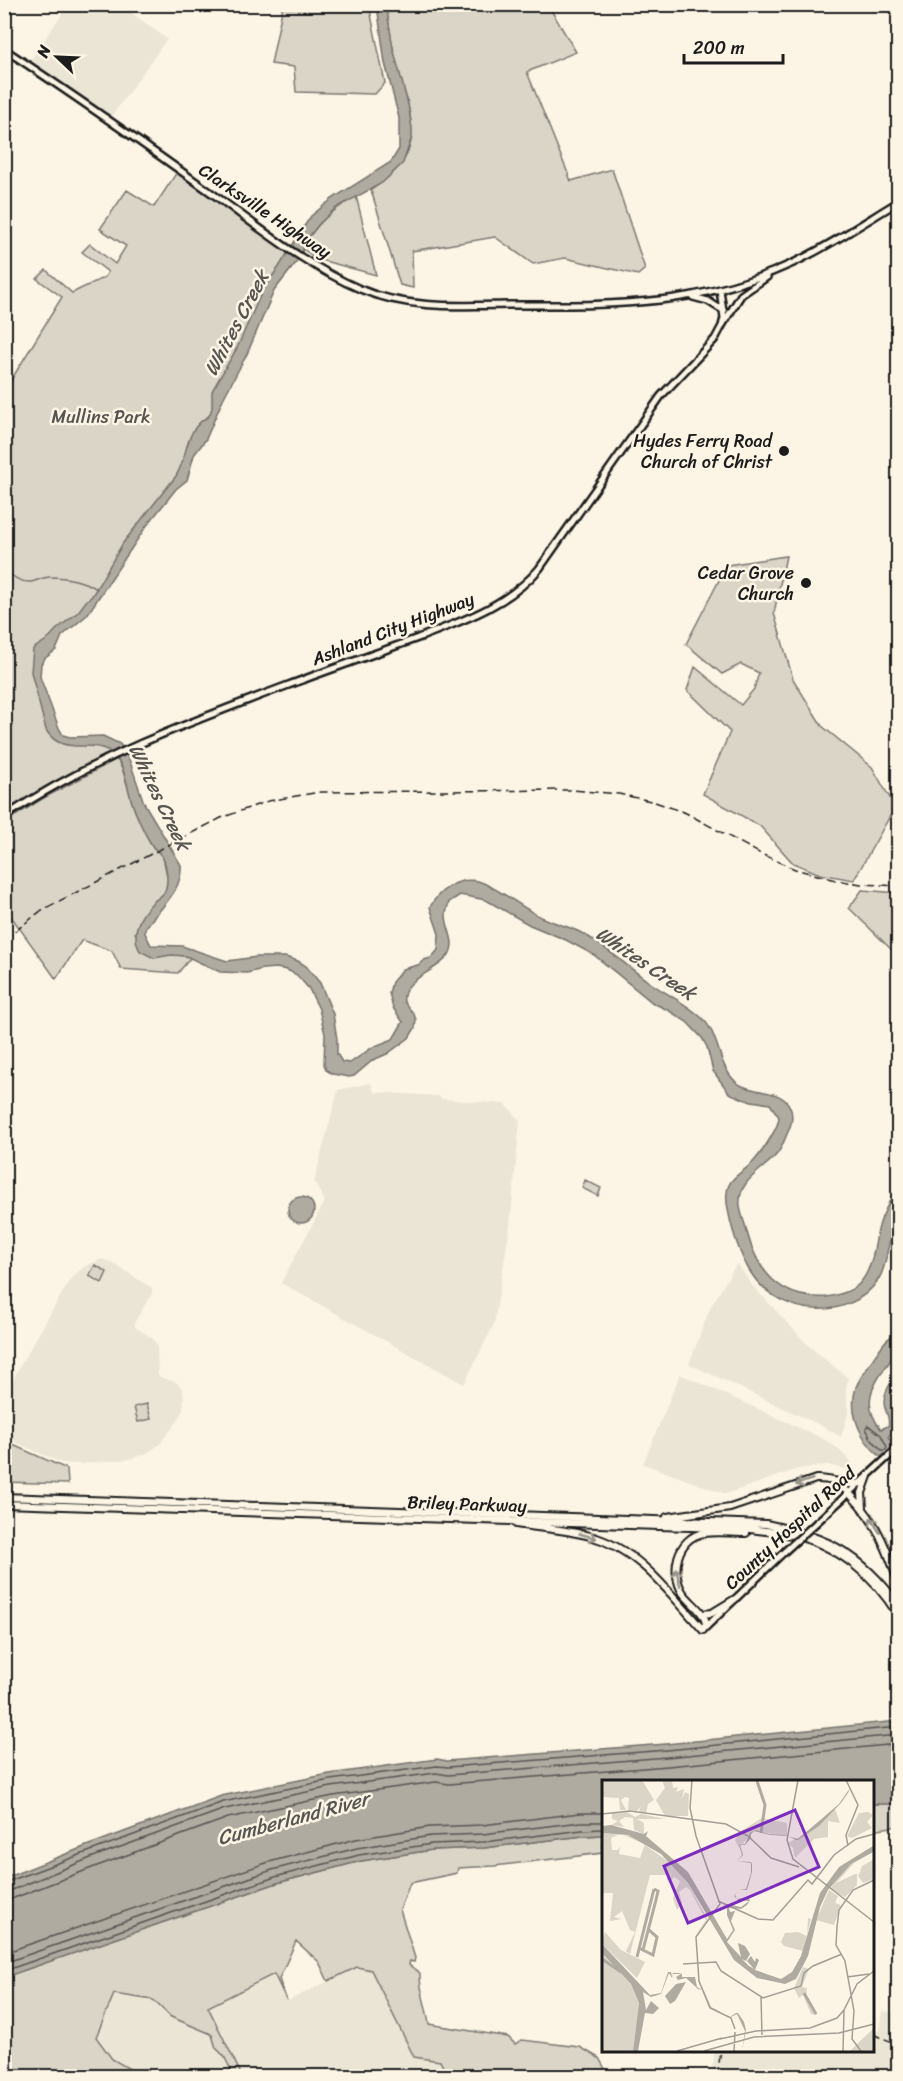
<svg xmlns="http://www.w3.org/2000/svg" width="903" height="2081" font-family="Sriracha,sans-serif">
<rect width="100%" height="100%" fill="#fcf5e5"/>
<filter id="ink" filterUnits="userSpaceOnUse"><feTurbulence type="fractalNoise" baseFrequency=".0167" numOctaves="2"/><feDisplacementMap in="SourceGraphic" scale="12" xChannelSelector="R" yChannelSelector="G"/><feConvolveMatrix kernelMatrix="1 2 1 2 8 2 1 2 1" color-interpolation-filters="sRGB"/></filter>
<g filter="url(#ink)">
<path fill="#ebe5d6" d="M68 5H121L167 39 109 120 28 64Z
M371 1083 374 1092 439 1096 442 1099 506 1104 520 1121 510 1226 494 1324 464 1384 281 1283 325 1201 314 1182 338 1090Z
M102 1259 111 1262 152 1288V1294L135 1321V1327L152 1338 157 1345 158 1375 162 1378 176 1382 182 1388 184 1397 183 1410 179 1419 159 1445 145 1454 130 1459 80 1464 62 1463 17 1443 10 1437 8 1424 12 1384 16 1373 71 1278 85 1266Z
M737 1263 750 1283 809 1346 848 1378 846 1389 848 1414 841 1437 824 1427 689 1364 710 1308Z
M680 1374 822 1438 836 1447 852 1463 850 1470 827 1465 798 1469 726 1494 643 1464Z
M357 1967 371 1970 413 2057 440 2061 449 2076H242L208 2007 275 1973 288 2001Z
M113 1994 153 2000 171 2017 212 2035 216 2048 224 2056 234 2076H142L112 2059 95 2037Z
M882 2011 898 2013V2076H711L715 2050H872V2030L879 2031Z"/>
<path fill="#dbd5c8" stroke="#7c7872" stroke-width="1.5" d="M283 5H369L385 83 375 94 296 92 294 67 271 64Z
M386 5H548L576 52 527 72 571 181 612 169 645 269 638 275 565 258 533 264 495 237 412 251 413 288 400 285 371 190C428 153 413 125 398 69 392 48 389 26 386 5Z
M177 172 292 252 179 477 95 594 77 616 50 641 35 671 64 743 101 745 112 753 44 788 5 813V390L62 297 37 279 46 270 72 293 105 277 108 272 82 252 90 244 115 264 126 246 100 229 127 190 154 207Z
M356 196 376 275 317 259 303 249C313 225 334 209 356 196Z
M786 556 774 613 793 679 822 726 872 767 895 807 854 880 820 874 793 863 760 826 703 794 730 732 687 690 695 667 741 705 754 689 759 673 741 664 722 674 686 644 727 565Z
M117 759 123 771 135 811 146 835 153 847 163 857 168 880 165 892 141 918 135 933 159 957 171 954 191 957 178 973 121 969 112 951 82 940 56 979 5 908 4 823 42 799Z
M862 890 898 893V956L849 908Z
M585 1180 601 1188 598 1196 582 1188Z
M95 1265 107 1272 102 1283 89 1276Z
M147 1404 151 1419 138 1422 134 1407Z
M4 1441 67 1469 68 1484 5 1482Z
M872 1804H898V1826L872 1830Z
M603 1835V1853L494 1866 458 1868 457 1873 410 1883 400 1910 415 1958 414 1962 410 1961 409 1965 420 1973C419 1990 427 2007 429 2024L508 2037 515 2044 522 2040 580 2047 599 2058 609 2076H448L440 2061 414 2057 371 1970 357 1967 328 1981 319 1962 296 1941 279 1979 287 2001 274 1974 208 2007 242 2076H234L224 2056 216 2048 212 2035 209 2033 171 2017 153 2000 114 1994 96 2037 112 2059 142 2076H130L124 2071 126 2076H5L4 1977 277 1883 361 1861 432 1850 484 1848 583 1836Z"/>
<path fill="#b0aba1" stroke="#75726c" stroke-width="1.5" d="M377 5H386L393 48 408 104 412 128V137L403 163 382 183 336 208 320 223 307 239 299 259 274 291 247 354 223 399 206 439 194 455 187 480 176 489 145 528 87 615 62 636 56 650 44 659 41 664 40 677 59 728 63 735 70 737 103 736 120 744 129 759 144 803 181 865C183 892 158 909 145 929V933L151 945 182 946 227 961 257 957H285L298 961 306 966 320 983 333 1014 337 1039V1054L342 1062 350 1063 373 1047 393 1039 403 1022 393 1008 389 993 392 982 403 969 418 965 424 960 431 958 438 950 439 934 430 907C439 890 458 877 478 881 493 885 522 907 537 915 553 924 572 926 587 936 609 949 628 967 649 982 666 994 686 1003 702 1018 720 1035 717 1064 735 1081 749 1095 781 1087 790 1107 794 1116 791 1126 787 1134 784 1141 782 1148 777 1154 763 1171 737 1180 740 1206 741 1215 745 1223 747 1232 758 1273 781 1300 826 1297 837 1296 852 1291 859 1284 876 1265 873 1242 881 1220 886 1206 895 1194 898 1179 898 1191 901 1207 898 1220 897 1227 892 1234 890 1241 886 1254 886 1269 878 1280 849 1323 781 1316 753 1276 740 1258 730 1225 727 1203 724 1176 741 1176 755 1160 762 1152 779 1127 779 1117L770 1104 746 1100 729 1093 713 1071 707 1047 702 1038 687 1022 668 1010 653 1003 594 955 566 940 530 925 486 900 460 895 449 902C448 906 446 911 446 915 446 930 458 942 448 956 437 972 400 979 404 1002L414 1014 416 1020 415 1028 409 1038 387 1054 373 1060 354 1076 349 1077 333 1074 326 1070 324 1064 325 1034 319 1009 309 989 297 975 287 970 276 968 263 969 247 973 220 972 186 956 171 955 154 958 140 951C130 933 140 915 153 902 156 899 161 897 164 893 169 885 167 867 163 858 161 853 157 852 154 848 146 838 140 823 135 811 127 793 127 766 112 753 92 737 63 758 46 730L31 672 33 649 48 639 56 630 78 612 87 600 92 596 123 543 176 476C189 454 184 429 209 416L212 408V391L237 348 263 289 279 267 303 228 311 216 332 199 391 162 399 149V118L385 63Z
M288 1210a13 13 0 1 1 26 0a13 13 0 1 1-26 0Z
M898 1331C898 1337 900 1345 898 1350 897 1354 892 1358 890 1361 873 1384 860 1403 881 1429L888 1426C891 1417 884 1411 884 1402 884 1391 893 1380 898 1371V1424L888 1437 898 1451V1467C868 1454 846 1420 856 1387 859 1379 878 1351 884 1343 888 1338 894 1335 898 1331Z
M898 1721V1804H872V1781H603V1835L583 1836 484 1848 432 1850 361 1861 277 1883 5 1977V1878L89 1845 221 1796 329 1774 437 1759 447 1761 666 1744Z"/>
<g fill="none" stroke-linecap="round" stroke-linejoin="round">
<path stroke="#575551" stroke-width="1.5" d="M868 1425 881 1435 887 1447 886 1450H882L871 1439 866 1428Z
M4 1883 223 1802 330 1780 437 1766 448 1767 667 1750 898 1727
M4 1891 12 1890 93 1857 225 1809 331 1787 436 1773 448 1775 667 1757 898 1735
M4 1900 14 1898 97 1866 228 1818 333 1796 436 1782 449 1784 668 1766 898 1744
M4 1953 269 1862 356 1839 430 1827 482 1825 580 1813H603
M4 1963 272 1870 357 1848 431 1836 483 1834 581 1822H603
M4 1971 275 1877 359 1855 432 1844 484 1842 582 1830 603 1829"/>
<path stroke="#75726c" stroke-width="1.5" d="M385 9 388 4
M4 570C12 576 21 583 31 582 37 581 43 577 50 577 66 577 84 581 97 589"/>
<g stroke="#1c1c1c" stroke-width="10">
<path id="major" d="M4 49C75 96 145 145 213 194 260 228 306 266 360 289 407 309 457 306 507 305 609 305 695 308 791 264 828 247 863 223 898 202
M693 297 708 301 724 311
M723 324 741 295 767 277
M4 817C98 754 206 716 310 677 346 664 382 651 418 638 462 621 507 606 539 569L661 396 715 339 722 326 724 318 720 290
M817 1522 898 1448
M704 1629 785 1551"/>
</g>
<g stroke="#1c1c1c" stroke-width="10">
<path id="highway" d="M839 1484C872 1512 885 1542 898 1581
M4 1497 766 1524C828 1537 860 1553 898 1604
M4 1504 750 1529C764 1531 778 1532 792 1535 837 1544 875 1577 898 1615
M863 1508 862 1493 868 1476
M667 1517 730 1508 816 1479C832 1478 844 1487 861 1483
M516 1524C540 1528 565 1529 590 1536 639 1549 670 1594 703 1630
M703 1614 712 1613 735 1599
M706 1626C706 1612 691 1604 683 1593 670 1573 676 1538 704 1533 717 1531 732 1533 746 1533"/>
</g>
<use href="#major" stroke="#fcf5e5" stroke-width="5"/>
<use href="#highway" stroke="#fcf5e5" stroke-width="6"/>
<path stroke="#1c1c1c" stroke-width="1.5" stroke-dasharray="9 4.5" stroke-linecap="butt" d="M4 940 42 910 221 818 268 801 320 792 571 790 619 794 655 802 686 813 761 854 795 869 836 880 861 884 898 886
M872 2034 898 2044
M717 2076 721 2050"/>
<g stroke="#1c1c1c" stroke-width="10" stroke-linecap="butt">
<path id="major-bridge" d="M785 1551 817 1522"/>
</g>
<use href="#major-bridge" stroke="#fcf5e5" stroke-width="5"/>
</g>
<defs><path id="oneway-shaft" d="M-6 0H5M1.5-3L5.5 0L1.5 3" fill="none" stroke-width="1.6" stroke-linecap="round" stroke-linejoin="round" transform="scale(1.5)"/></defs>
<g stroke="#97938b">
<use href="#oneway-shaft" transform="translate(804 1482) rotate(162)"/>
<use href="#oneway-shaft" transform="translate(875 1525) rotate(-123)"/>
<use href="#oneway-shaft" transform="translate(588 1536) rotate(16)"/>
<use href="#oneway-shaft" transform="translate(678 1577) rotate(-103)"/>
</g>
</g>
<g fill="#1c1c1c" stroke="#fcf5e5" stroke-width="2">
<circle cx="784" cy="451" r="6"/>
<circle cx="806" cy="583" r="6"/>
</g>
<g text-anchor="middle" stroke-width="5" stroke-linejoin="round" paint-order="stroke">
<g font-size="18" fill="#1c1c1c" stroke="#fcf5e5">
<text transform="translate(265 211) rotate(34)" y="6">Clarksville Highway</text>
<text transform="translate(393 629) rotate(-21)" y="6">Ashland City Highway</text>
<text transform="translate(467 1504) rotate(2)" y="6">Briley Parkway</text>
<text transform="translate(790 1528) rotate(-43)" y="6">County Hospital Road</text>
</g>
<g font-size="18" fill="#555450" stroke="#fcf5e5">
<text x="101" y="423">Mullins Park</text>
</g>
<g font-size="18" fill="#1c1c1c" stroke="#fcf5e5" text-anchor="end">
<text x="772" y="447">Hydes Ferry Road<tspan x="772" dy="21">Church of Christ</tspan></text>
<text x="794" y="579">Cedar Grove<tspan x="794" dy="21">Church</tspan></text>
</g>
<g font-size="20" font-style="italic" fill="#575551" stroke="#fcf5e5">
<text transform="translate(236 323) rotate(-62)" y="7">Whites Creek</text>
<text transform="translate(160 797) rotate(64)" y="7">Whites Creek</text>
<text transform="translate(646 963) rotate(34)" y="7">Whites Creek</text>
<text transform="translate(293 1818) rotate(-15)" y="7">Cumberland River</text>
</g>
</g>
<g transform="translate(602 1780)">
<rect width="272" height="272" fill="#fcf5e5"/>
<path d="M0 0H40L52 20 46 24 44 34 37 31 39 26 35 31 26 30 27 18 23 17 19 20 24 30H18L17 18 0 17ZM60 0 70 1 71 8 76 7 74 12 82 9 80 19 83 12 87 14 86 36H63L54 20 63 8ZM233 29 238 43 226 41V57L212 59 193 78 191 68 186 63 210 50ZM25 32 33 37 39 34 63 39H35L42 43V54L32 50 31 38 23 37 17 41 22 47 9 45 16 41 10 39V33ZM266 32 271 35 265 42 270 48 250 58 245 56 257 33ZM160 38 185 43V56L152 51 137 68 133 60 139 51ZM0 53 30 56 67 82 86 103 106 140 93 156 104 140 88 110 84 107 77 112 80 123 75 130 71 118 78 101 72 97 66 104 70 91 65 102V95H48L28 174 24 171 33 152 28 150 20 131 12 137 20 139 8 141 11 113H0ZM18 54 43 64 38 78 17 74 18 66 16 70H10L9 58ZM271 72 253 82 234 103 253 94H255L257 95 260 86 271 80V99L261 103 255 94V105L243 117 228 109 245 87 260 76ZM227 110 236 116 233 123 239 125 232 145 214 140ZM206 138 209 139 201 171 182 166 179 162 183 153 196 152 205 156ZM3 152 19 170 43 182 35 198 0 164ZM0 173 29 204 37 223 31 271H0ZM201 187 207 189 200 207 205 208 204 216 215 235 209 234 201 215 197 218 192 208ZM271 249V271H248L255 264Z" fill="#dbd5c8" fill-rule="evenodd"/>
<path d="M248 8 246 13 239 23 217 46 196 60H194L186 56 168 55 152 51 149 54V58L143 65H138L141 75 135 81 149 82 150 84V92L145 110 137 109 133 115 135 119 146 117 148 120 145 125 139 129 127 128 128 132 133 131 129 141 133 150 125 162 139 177 136 163 143 166 148 174 144 181 140 179 147 186 152 189 145 181 149 176 153 182 154 178 157 180 153 190 179 199 190 192 199 176 218 113 237 87 271 66V72L249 84 226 110 218 127 206 176 194 199 183 204 155 198 132 180 86 103 59 74 26 55 0 53V46L9 45 42 54 46 51 44 56 86 92 125 159 131 150 125 135V124L139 127 147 121 136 120 132 116 137 109H144L149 93V83L135 81 140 75 137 65 143 64 148 53 153 50 167 54 182 55 196 59 237 24ZM0 164 48 215 59 213 66 192H69L70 197 71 193H77L80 194V197H93L95 207 102 211 109 227 128 237 134 233H136L142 242 144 250 140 271 143 251 135 234 129 237 111 229 108 227 101 210 96 209 84 198 76 200 74 197 79 194H71L70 198 67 193 59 214 49 217 41 212 44 230 49 221 57 228 51 234 43 233 36 271H31L37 223 29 204 0 173ZM84 202 73 221 68 224 63 216 74 204Z" fill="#b0aba1"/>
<path fill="none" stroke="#b0aba1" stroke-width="3" d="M155 1 163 25 159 53M37 168 41 170 54 120 56 111 52 109M41 170 51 175 55 157 47 150M35 177 52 109M0 179 19 192M202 213 214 234"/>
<path fill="none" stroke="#a29e95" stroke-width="1.5" d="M90 0 88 28 94 56 118 124 94 157 97 201 108 228 129 238 133 249M196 0 185 60 191 79 272 142M244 0 256 25 244 55 246 66M0 34 28 31 124 44 146 56 169 78 197 87M116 121 156 139 171 140 206 100 210 104 232 75 254 59 272 54M81 184 114 182 119 191 161 218 199 206 202 193 211 186 240 174M245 197 267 194M159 217 160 255M118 259 154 251 208 248 235 238 242 230M75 271 120 258M102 271 152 257 237 253 272 244M132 271 133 252M241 271 242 230 255 204 272 191M259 271 250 259 252 231 243 181 234 165 235 147 237 130 251 110 272 100"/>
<path fill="#7b2cbf" fill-opacity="0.15" stroke="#7b2cbf" stroke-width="3" d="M193 30 217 87 86 143 62 86Z"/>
<rect width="272" height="272" fill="none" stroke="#1c1c1c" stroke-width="3"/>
</g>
<rect width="903" height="2081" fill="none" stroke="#fcf5e5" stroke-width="24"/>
<rect x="12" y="12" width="879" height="2057" fill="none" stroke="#1c1c1c" stroke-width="2" filter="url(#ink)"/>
<g transform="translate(57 57) rotate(293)" stroke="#fcf5e5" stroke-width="4.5" paint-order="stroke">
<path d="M0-4.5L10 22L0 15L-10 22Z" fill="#1c1c1c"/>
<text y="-9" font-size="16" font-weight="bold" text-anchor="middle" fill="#1c1c1c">N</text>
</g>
<path d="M684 54v9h99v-9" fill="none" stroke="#1c1c1c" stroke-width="3"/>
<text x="693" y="54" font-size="18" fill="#1c1c1c" stroke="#fcf5e5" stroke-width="4.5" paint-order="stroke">200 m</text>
</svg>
